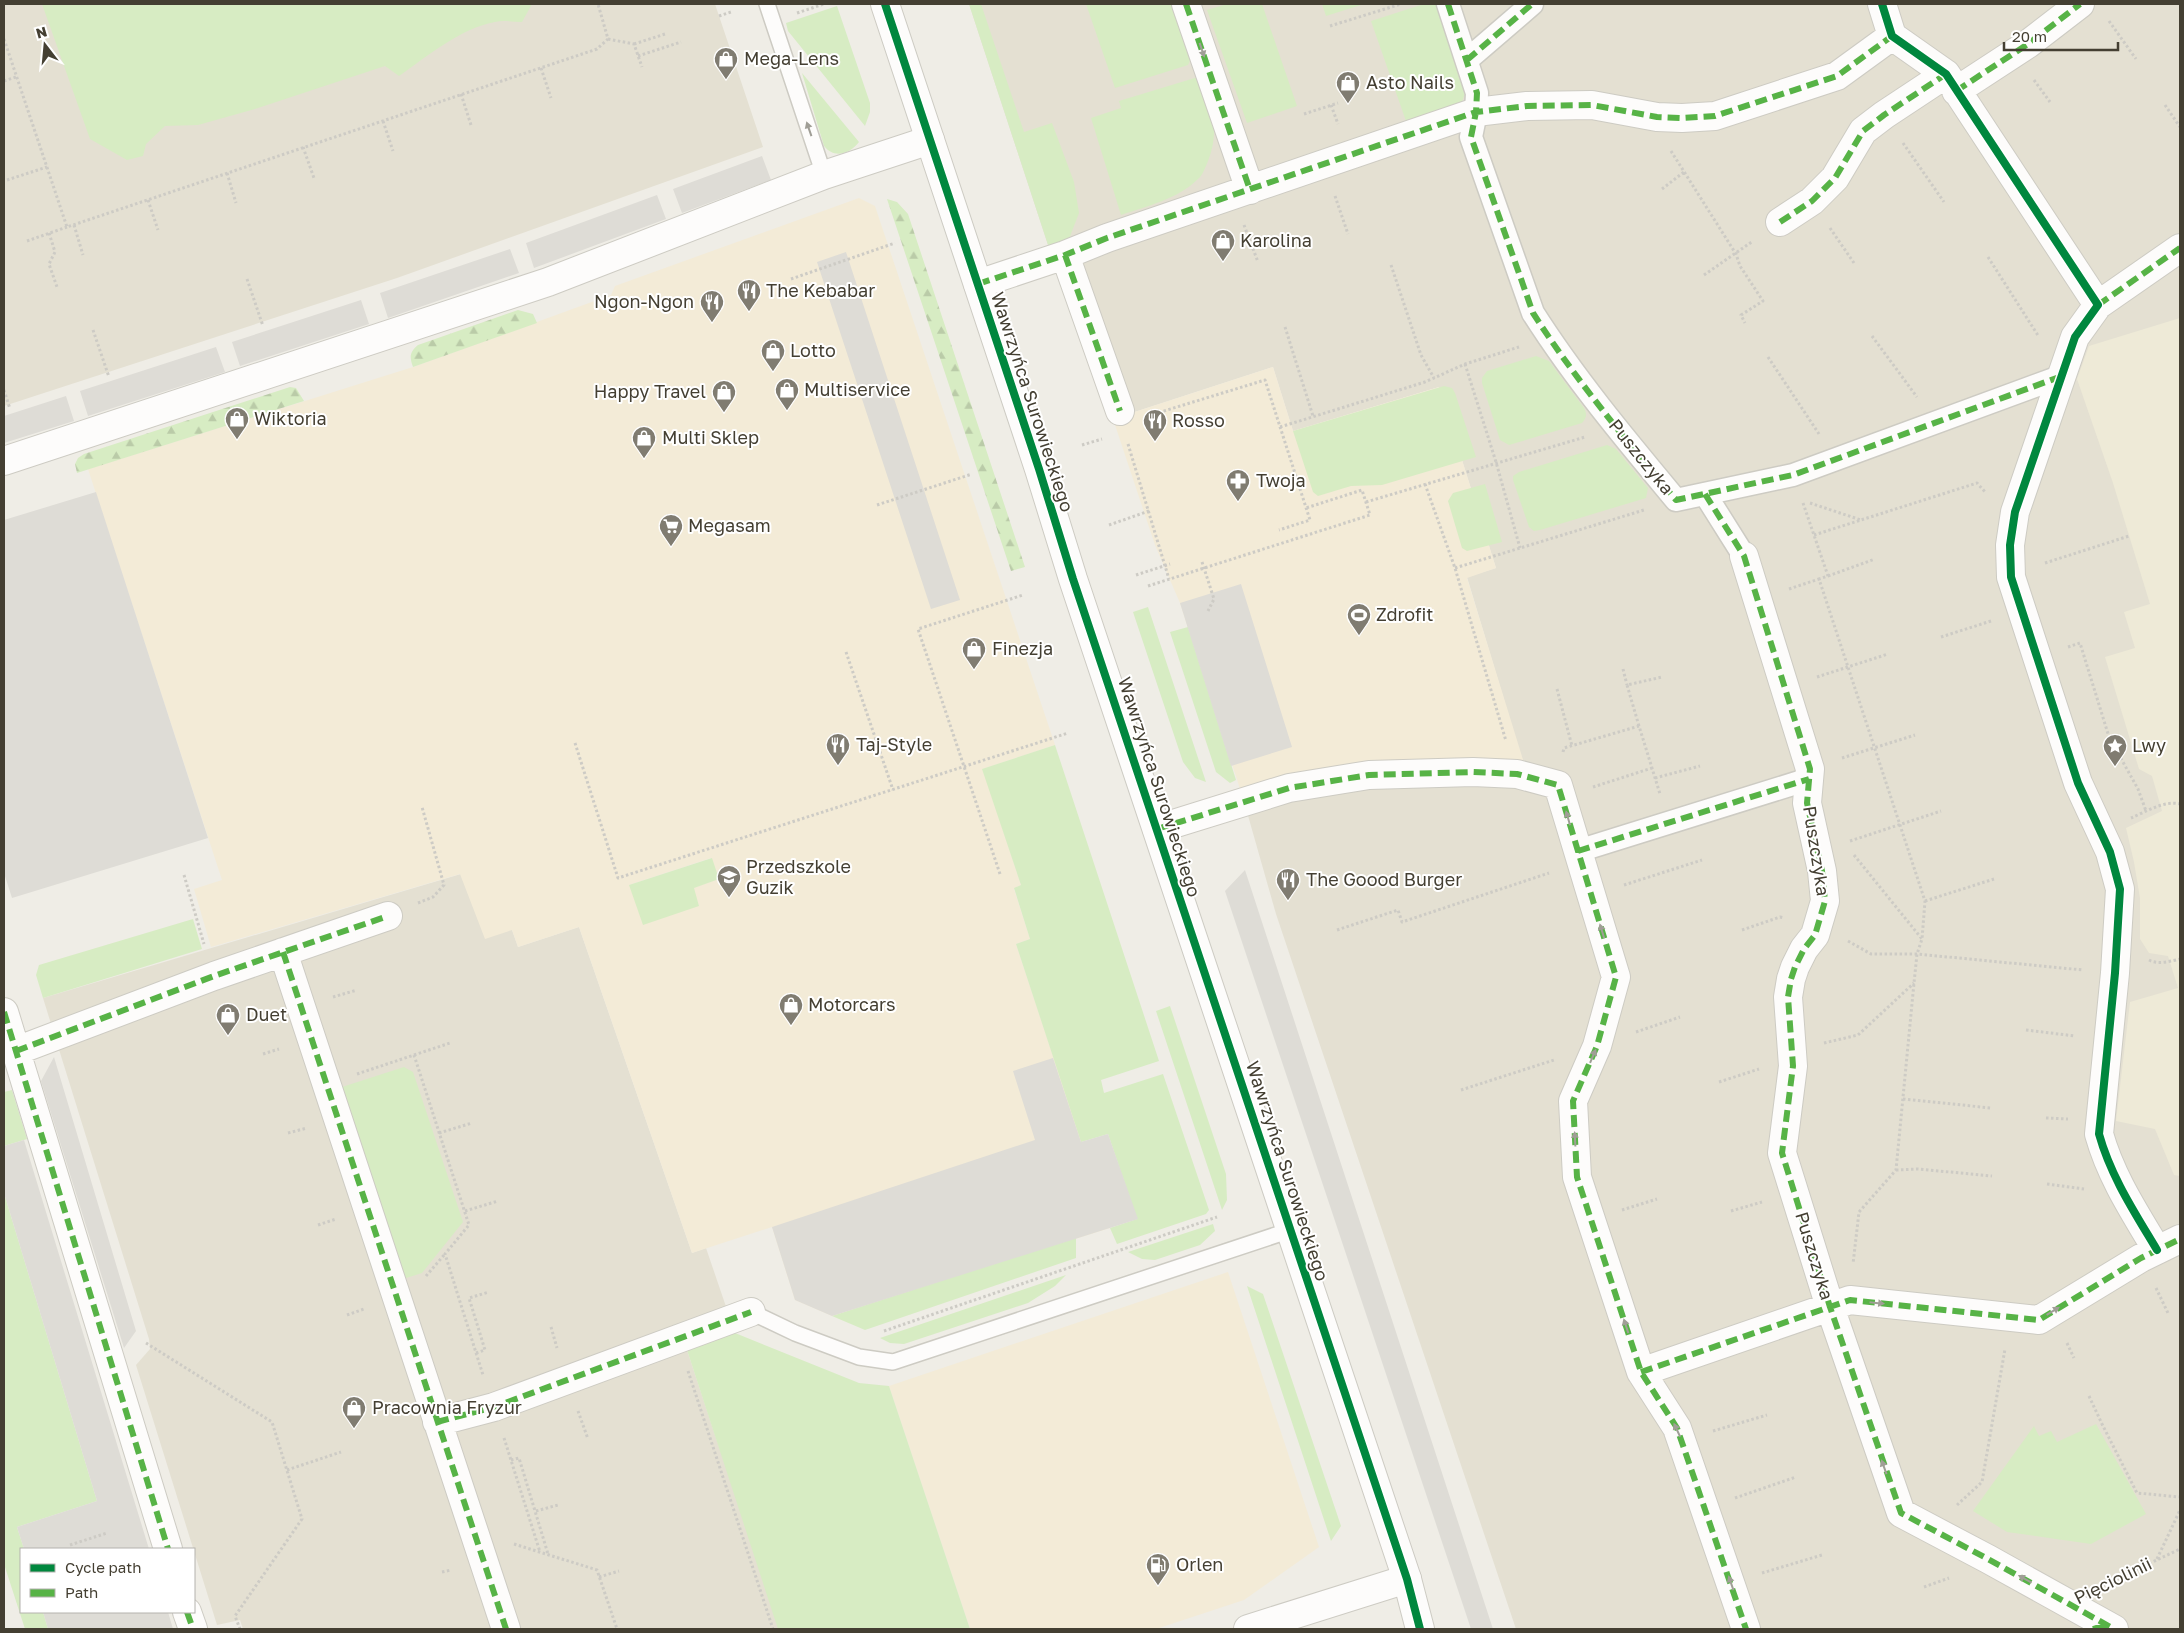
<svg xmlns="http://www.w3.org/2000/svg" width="2184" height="1633" font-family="'Golos Text',sans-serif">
<defs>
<pattern id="forest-firs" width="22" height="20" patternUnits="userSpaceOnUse" patternTransform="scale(1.25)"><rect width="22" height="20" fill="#d7ecc3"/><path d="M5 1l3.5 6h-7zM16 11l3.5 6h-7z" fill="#bacba8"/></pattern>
</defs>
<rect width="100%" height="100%" fill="#efede6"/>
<path fill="#e4e0d2" d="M4 4H715L763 147 397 278 4 406Z
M969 4H2180V1629H1516L1276 914 1243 798 1523 763 1467 577 1496 568 1439 387 1293 431 1273 367 1113 419 1049 248Z
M461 874 512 930 518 947 579 927 692 1253 706 1248 735 1333 687 1350 720 1450 798 1629H243L240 1620 217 1625 136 1365 150 1349 149 1339 43 998Z"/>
<path fill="#f3ebd7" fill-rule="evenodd" d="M859 198 875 206 1055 745 983 769 1021 885 1014 889 1030 939 1016 944 1110 1228 832 1316 795 1300 772 1227 692 1253 579 927 518 947 512 930 485 939 460 874 211 947 194 889 222 880 88 469 413 367 611 295 615 286ZM711 858 718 879 693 888 699 906 629 885Z
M1273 367 1293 431 1439 387 1496 568 1467 578 1524 763 1243 798 1180 603 1155 545 1113 419Z
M1228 1272 1319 1547 1244 1600 1156 1629H970L889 1386Z"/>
<path fill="#eeead7" d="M2180 318V1176L2174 1175 2155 1129 2116 1121 2130 1002 2178 988 2168 956 2149 953 2140 939V898L2134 862 2126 828 2162 811 2152 776 2139 769 2105 657 2135 648 2124 612 2150 604 2113 483 2077 379 2089 346Z"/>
<path fill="#d7ecc3" d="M42 4H532L522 22C513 22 503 20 495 22 459 29 428 56 399 76L385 66 255 109 198 125 165 126 146 144 143 156 127 160 90 139Z
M969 4H981L1024 132 1052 123 1074 182 1079 213 1069 239 1049 248Z
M1086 4H1173L1192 57 1188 65 1115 88Z
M1227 4H1262L1297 106 1247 123 1207 10Z
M1322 4H1364L1326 16Z
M1424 4H1436L1466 90 1461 105 1407 124 1371 21Z
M837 6 870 103V112L865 126 788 31 786 23Z
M802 73 859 142C850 154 834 159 824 146Z
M1198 77C1213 108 1221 132 1206 166 1204 170 1202 176 1198 179 1178 199 1147 206 1121 215L1091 118 1121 108 1119 101Z
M1536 356 1549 361 1584 408C1587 414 1587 417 1582 423L1509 445 1500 440 1482 383V378L1487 371Z
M1444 386 1452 388 1455 393 1476 457 1382 485 1351 486 1318 496 1313 492 1293 431Z
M1607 445 1616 449 1648 488 1646 498 1540 530 1534 531 1529 527 1513 480V476L1519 472Z
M1485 484 1502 542 1467 551 1462 548 1448 501 1453 493Z
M1148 607 1206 782 1195 778 1183 762 1133 612Z
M1188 627 1236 780 1230 783 1216 772 1170 632Z
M1055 745 1159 1061 1101 1080 1104 1093 1163 1074 1209 1210 1206 1214 1117 1244 1110 1228 1137 1219 1108 1134 1081 1142 1016 944 1030 939 1014 888 1021 885 982 769Z
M712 858 719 879 694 888 699 906 643 925 629 885Z
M193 919 202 949 43 998 36 975 39 965Z
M1170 1006 1226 1174 1227 1200 1222 1210 1156 1011Z
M404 1067 413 1072 463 1222 422 1273 403 1279 342 1087Z
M12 1090 27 1139 4 1146V1092Z
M4 1193 97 1501 17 1527 24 1549H21V1612H43L48 1629H25L4 1564Z
M1213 1224 1215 1231 1200 1245 1155 1260 1142 1259 1128 1252Z
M1076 1237V1258L865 1330 832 1316Z
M1066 1275 1055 1286 1028 1303 904 1344 890 1343 880 1338Z
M1247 1286 1263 1294 1341 1526 1331 1541Z
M735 1333 859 1383 889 1386 970 1629H778L687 1350Z
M2096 1424 2146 1514 2091 1544 2007 1532 1973 1511 2034 1426 2039 1436 2051 1431 2057 1442Z"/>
<path fill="url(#forest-firs)" d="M887 199 897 202 908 214 1025 567 1011 571Z
M518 310 533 314 537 323 413 367C409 356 410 352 418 345Z
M290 387 296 388 304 401 77 473 75 464 78 458 84 454Z"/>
<path fill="#dedcd6" d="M762 156 771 180 682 213 673 189Z
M657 195 666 219 534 268 526 243Z
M510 249 519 273 388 318 380 293Z
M846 252 960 600 931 609 817 262Z
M361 300 369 324 240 366 232 342Z
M216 347 225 372 88 416 80 391Z
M66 396 74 421 4 443V416Z
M96 492 208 838 12 898 4 873V520Z
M1241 584 1292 747 1231 766 1180 603Z
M1245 870 1493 1629H1471L1225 891Z
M54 1057 136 1331 124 1348 41 1081Z
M1053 1058 1081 1142 1108 1134 1138 1219 832 1316 795 1300 772 1227 1035 1140 1013 1071Z
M24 1140 149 1549H24L17 1527 97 1501 4 1193V1146Z
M43 1612H168L173 1629H48Z"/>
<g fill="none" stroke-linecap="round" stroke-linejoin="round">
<g stroke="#cdcbc3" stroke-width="18">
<path id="service" d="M767 4 824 175
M751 1312 795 1333 859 1357 893 1362 1291 1230"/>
</g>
<g stroke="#cdcbc3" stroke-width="25">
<path id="pedestrian" d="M1448 4 1477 93 1476 112 1471 137 1533 313C1575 379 1626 440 1676 500L1793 475 2062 376
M1467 60 1532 4
M1705 494 1744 556
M1578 851 1809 779"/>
</g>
<g stroke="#cdcbc3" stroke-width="30">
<path id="minor" d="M1186 4 1250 190
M1882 4 1892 36 1946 74 2098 305 2075 337 2015 512 2010 545 2011 577 2078 783 2110 852 2120 889 2115 973 2099 1134C2111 1177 2135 1213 2157 1250
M1956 91 2028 44 2080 4
M1780 222 1812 201 1835 178 1863 131 1884 115 1946 74
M1065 255 1120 411
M978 284 1065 255 1107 238 1476 112 1527 106 1592 105 1657 117 1682 118 1715 116 1837 76 1892 36
M2098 305 2180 248
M4 461 548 282 824 175 930 140
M1744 556 1810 769 1807 803 1822 871 1825 901 1815 935 1804 949 1795 967 1791 979 1788 997 1793 1066 1782 1153 1830 1307 1901 1513 1988 1559 2114 1629
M1157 829 1289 788 1369 775 1473 772 1517 774 1558 785 1616 977 1597 1046 1573 1101 1577 1177 1641 1372 1677 1428 1746 1629
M283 952 506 1629
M4 1012 168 1549
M16 1051 214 976 388 916
M1641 1372 1850 1300 2039 1320 2141 1258 2180 1239
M437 1422 494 1407 751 1312
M187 1612 193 1629
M1248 1629 1407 1579"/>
</g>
<g stroke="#cdcbc3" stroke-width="30">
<path id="tertiary" d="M885 4 1039 469 1073 579 1407 1579 1420 1629"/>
</g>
<path stroke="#cdcbc5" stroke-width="3" stroke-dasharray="2.5 2.5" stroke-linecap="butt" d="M797 13 824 4
M719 16 731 12
M2109 21 2136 59
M1330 26 1401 4
M4 39 67 227 597 49 608 39 598 4
M608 39 634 44 642 67
M634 44 665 34
M638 56 681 42
M541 68 551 98
M2034 80 2050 102
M4 81 16 77
M461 94 471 125
M1331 105 1338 124
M2165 105 2180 127
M1304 114 1338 103
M383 121 393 151
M1903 143 1944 202
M303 147 314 178
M1671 151 1736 254 1740 266 1763 301 1741 315 1745 323
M227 173 236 203
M7 180 47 167
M1662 189 1684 172
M1335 196 1348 234
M148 200 158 230
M74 225 83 255
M1244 225 1258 262
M1830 228 1854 263
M49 233 55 252 49 264 57 287
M27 241 67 227
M1988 257 2039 337
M1391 265 1421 355 1434 378
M1704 275 1753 241
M247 279 263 326
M791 279 895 243
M1285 327 1313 416
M93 330 109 377
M1872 336 1917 397
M1768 357 1819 434
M1465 364 1496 462 1520 548
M4 390 10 409
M1154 414 1265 380 1310 520 1279 530
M1280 427 1425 382 1465 364 1519 347
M1128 444 1169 579
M1082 445 1102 439
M1425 484 1455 568 1506 741
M1366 502 1585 437
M1803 503 1828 576 1819 579 1925 901 1922 939 1917 954 1914 983 1896 1170 1859 1212 1853 1264
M1810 503 1861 520
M877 505 972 474
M1109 525 1149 511
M1814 535 1977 483 1986 493
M1202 562 1214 599 1208 611
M2045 563 2129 536
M1455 568 1644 510
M1136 575 1170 564
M1828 576 1875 559
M1148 586 1370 515 1362 490 1306 508
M1789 589 1819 579
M1941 637 1991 621
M2068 647 2080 643 2109 737 2138 789 2146 811
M846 652 893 790
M1623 669 1627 685
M1817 677 1888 654
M1557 689 1572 746
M1639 726 1627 685 1662 677
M575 743 618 878 1068 733
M1563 752 1564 748 1639 726 1660 794
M1842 758 1915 735
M1655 778 1700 766
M1593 787 1652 768
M2131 818C2145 812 2165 800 2180 804
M1850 841 1941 811
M1854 855 1922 939
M1000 874 918 629 1023 595
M184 875 204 944
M1624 885 1702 860
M1925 901 1994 879
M418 903 433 897 444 885 422 807
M1337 930 1398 910 1402 922 1549 873
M1742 930 1780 917 1784 918
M1848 941 1871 954H1917L2083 970
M2149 960C2158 965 2171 961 2180 959
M333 997 357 990
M2026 1030 2075 1036
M1636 1032 1680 1017
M1824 1043 1858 1035 1914 983
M263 1054 279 1049
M414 1055 450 1043
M357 1074 414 1055 469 1225 445 1254 483 1375
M1719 1082 1759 1069
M1461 1090 1554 1060
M1903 1099 1991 1108
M2046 1118 2068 1119
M288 1133 307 1128
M439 1133 472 1123
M1896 1170 1918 1169 1992 1176
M2047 1184 2084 1189
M1622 1210 1657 1199
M465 1211 498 1201
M1731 1211 1762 1202
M318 1225 336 1219
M426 1276 445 1254
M2156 1288 2168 1313
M347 1315 364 1309
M551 1327 557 1348
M884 1331 1217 1217
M146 1343 272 1422 302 1519 235 1616 240 1629
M2067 1343 2074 1358
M476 1353 485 1350 469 1298 489 1292
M688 1371 773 1629
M2089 1396 2102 1424 2137 1493 2180 1497
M578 1411 588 1439
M1713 1431 1767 1415
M504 1438 540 1552
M511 1460 519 1458 548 1554
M287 1470 341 1452
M1735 1498 1796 1477
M1957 1505 1982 1482 2005 1349
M536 1511 558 1505
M514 1544 597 1570 617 1629
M70 1545 107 1533
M2157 1559 2180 1510
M442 1572 451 1570
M1762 1573 1822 1555
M599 1577 619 1571
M2104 1585 2180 1549
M1924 1587 1949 1578"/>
<use href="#service" stroke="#fdfcfb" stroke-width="15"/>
<use href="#pedestrian" stroke="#fdfcfb" stroke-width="22"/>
<use href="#minor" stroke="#fdfcfb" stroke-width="28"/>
<use href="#tertiary" stroke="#fdfcfb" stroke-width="28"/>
<path stroke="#57b346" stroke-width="6" stroke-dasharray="12 6" stroke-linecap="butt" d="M1186 4 1250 190
M1448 4 1477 93 1476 112 1471 137 1533 313C1575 379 1626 440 1676 500L1793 475 2062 376
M1467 60 1532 4
M1956 91 2028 44 2080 4
M1780 222 1812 201 1835 178 1863 131 1884 115 1946 74
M1065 255 1120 411
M978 284 1065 255 1107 238 1476 112 1527 106 1592 105 1657 117 1682 118 1715 116 1837 76 1892 36
M2098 305 2180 248
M1705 494 1744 556 1810 769 1807 803 1822 871 1825 901 1815 935 1804 949 1795 967 1791 979 1788 997 1793 1066 1782 1153 1830 1307 1901 1513 1988 1559 2114 1629
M1157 829 1289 788 1369 775 1473 772 1517 774 1558 785 1616 977 1597 1046 1573 1101 1577 1177 1641 1372 1677 1428 1746 1629
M1578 851 1809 779
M283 952 506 1629
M4 1012 168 1549
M16 1051 214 976 388 916
M1641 1372 1850 1300 2039 1320 2141 1258 2180 1239
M437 1422 494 1407 751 1312
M187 1612 193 1629
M2093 1629 2106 1625"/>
<g stroke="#fff" stroke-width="11">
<path id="cycleway" d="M885 4 1039 469 1073 579 1407 1579 1420 1629
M1882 4 1892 36 1946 74 2098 305 2075 337 2015 512 2010 545 2011 577 2078 783 2110 852 2120 889 2115 973 2099 1134C2111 1177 2135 1213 2157 1250"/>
</g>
<use href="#cycleway" stroke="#00873e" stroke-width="8"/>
</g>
<defs><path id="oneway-solid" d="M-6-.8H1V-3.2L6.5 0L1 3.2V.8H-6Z" transform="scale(1.25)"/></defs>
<g fill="#a09e96">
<use href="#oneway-solid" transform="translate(1202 50) rotate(71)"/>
<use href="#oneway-solid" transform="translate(809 129) rotate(-109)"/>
<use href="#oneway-solid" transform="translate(1568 818) rotate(-106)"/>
<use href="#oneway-solid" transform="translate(1602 931) rotate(-107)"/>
<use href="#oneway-solid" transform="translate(1593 1056) rotate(-67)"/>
<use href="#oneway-solid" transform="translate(1575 1139) rotate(-93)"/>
<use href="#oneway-solid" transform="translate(1877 1303) rotate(6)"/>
<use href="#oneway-solid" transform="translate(2053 1311) rotate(-31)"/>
<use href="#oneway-solid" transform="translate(1626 1326) rotate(-108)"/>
<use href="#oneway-solid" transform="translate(1677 1430) rotate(-115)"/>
<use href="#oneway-solid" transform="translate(1884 1467) rotate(-110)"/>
<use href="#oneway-solid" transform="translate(2025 1579) rotate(-151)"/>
<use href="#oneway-solid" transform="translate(1731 1583) rotate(-109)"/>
</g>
<defs>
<g id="shop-pin" transform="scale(1.25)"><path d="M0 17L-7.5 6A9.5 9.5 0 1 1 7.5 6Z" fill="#807c71" stroke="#fff"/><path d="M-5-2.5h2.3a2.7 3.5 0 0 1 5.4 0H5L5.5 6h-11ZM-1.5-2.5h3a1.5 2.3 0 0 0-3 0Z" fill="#fff"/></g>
<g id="restaurant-pin" transform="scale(1.25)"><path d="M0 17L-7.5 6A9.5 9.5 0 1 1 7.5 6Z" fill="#807c71" stroke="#fff"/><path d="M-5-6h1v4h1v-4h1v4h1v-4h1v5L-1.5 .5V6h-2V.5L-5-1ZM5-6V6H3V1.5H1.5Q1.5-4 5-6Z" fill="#fff"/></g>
<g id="pharmacy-pin" transform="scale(1.25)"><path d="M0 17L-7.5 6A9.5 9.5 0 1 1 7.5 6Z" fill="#807c71" stroke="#fff"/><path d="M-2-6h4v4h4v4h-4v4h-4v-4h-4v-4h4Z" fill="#fff"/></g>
<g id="supermarket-pin" transform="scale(1.25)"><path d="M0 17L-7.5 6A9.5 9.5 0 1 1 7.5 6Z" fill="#807c71" stroke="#fff"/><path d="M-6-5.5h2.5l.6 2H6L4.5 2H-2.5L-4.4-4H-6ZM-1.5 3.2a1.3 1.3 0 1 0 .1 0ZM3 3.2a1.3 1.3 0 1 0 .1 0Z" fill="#fff"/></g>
<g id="stadium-pin" transform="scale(1.25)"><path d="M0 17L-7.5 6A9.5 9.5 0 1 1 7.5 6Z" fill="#807c71" stroke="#fff"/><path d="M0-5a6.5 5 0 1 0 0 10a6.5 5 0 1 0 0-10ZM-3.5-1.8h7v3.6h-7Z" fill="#fff"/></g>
<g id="sight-pin" transform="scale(1.25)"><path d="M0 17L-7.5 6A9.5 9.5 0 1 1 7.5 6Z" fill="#807c71" stroke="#fff"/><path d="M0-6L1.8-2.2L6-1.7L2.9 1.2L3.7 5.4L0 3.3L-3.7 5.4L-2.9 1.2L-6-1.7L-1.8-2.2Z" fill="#fff"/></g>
<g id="school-pin" transform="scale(1.25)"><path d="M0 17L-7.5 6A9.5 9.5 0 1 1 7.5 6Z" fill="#807c71" stroke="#fff"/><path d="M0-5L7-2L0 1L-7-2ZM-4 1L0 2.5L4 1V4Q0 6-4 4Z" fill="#fff"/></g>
<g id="fuel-pin" transform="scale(1.25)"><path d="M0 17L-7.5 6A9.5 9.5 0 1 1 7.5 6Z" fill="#807c71" stroke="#fff"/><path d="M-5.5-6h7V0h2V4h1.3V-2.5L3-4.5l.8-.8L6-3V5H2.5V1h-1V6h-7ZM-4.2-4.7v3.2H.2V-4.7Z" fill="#fff"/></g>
</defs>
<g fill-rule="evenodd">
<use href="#shop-pin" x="726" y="59"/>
<use href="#shop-pin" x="1348" y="83"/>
<use href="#shop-pin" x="1223" y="241"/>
<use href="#restaurant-pin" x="749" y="291"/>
<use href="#restaurant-pin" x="712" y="302"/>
<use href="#shop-pin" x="773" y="351"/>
<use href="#shop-pin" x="787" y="390"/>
<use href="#shop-pin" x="724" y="392"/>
<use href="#shop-pin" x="237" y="419"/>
<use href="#restaurant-pin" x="1155" y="421"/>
<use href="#shop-pin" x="644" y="438"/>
<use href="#pharmacy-pin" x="1238" y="481"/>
<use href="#supermarket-pin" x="671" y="526"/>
<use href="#stadium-pin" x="1359" y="615"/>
<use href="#shop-pin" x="974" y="649"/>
<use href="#restaurant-pin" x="838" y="745"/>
<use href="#sight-pin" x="2115" y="746"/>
<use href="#school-pin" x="729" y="877"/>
<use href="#restaurant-pin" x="1288" y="880"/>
<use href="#shop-pin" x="791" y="1005"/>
<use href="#shop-pin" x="228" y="1015"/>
<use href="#shop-pin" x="354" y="1408"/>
<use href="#fuel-pin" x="1158" y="1565"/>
</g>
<g text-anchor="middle" stroke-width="4" stroke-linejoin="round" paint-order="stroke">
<g font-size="18" fill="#443f32" stroke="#fff" text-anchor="start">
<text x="744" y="65">Mega-Lens</text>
<text x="1366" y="89">Asto Nails</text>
<text x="1240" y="247">Karolina</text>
<text x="766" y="297">The Kebabar</text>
<text x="694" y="308" text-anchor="end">Ngon-Ngon</text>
<text x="790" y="357">Lotto</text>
<text x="804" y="396">Multiservice</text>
<text x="706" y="398" text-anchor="end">Happy Travel</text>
<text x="254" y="425">Wiktoria</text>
<text x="1172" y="427">Rosso</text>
<text x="662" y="444">Multi Sklep</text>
<text x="1256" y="487">Twoja</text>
<text x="688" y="532">Megasam</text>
<text x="1376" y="621">Zdrofit</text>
<text x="992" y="655">Finezja</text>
<text x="856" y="751">Taj-Style</text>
<text x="2132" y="752">Lwy</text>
<text x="746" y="873">Przedszkole<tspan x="746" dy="21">Guzik</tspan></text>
<text x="1306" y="886">The Goood Burger</text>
<text x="808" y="1011">Motorcars</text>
<text x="246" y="1021">Duet</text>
<text x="372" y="1414">Pracownia Fryzur</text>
<text x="1176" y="1571">Orlen</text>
</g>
<g font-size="18" fill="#443f32" stroke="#fff">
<text transform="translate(1032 402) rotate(72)" y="6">Wawrzyńca Surowieckiego</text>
<text transform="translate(1641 457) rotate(51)" y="6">Puszczyka</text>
<text transform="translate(1159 787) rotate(72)" y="6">Wawrzyńca Surowieckiego</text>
<text transform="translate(1816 851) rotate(81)" y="6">Puszczyka</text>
<text transform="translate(1287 1171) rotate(72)" y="6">Wawrzyńca Surowieckiego</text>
<text transform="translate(1814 1256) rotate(73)" y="6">Puszczyka</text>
<text transform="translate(2113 1581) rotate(-26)" y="6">Pięciolinii</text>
</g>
</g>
<rect width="2184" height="1633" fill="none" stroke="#443f32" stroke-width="10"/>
<rect x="20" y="1548" width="175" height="65" fill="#ffffff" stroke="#b4b2ad"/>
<rect x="30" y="1564" width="25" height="8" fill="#00873e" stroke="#b4b2ad"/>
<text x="65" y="1573" font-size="15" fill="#443f32">Cycle path</text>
<rect x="30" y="1589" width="25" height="8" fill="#57b346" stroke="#b4b2ad"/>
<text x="65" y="1598" font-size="15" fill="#443f32">Path</text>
<g transform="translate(45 45) rotate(344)" stroke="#ffffff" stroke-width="4" paint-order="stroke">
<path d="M0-4L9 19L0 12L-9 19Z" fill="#443f32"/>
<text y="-8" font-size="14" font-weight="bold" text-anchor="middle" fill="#443f32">N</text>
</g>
<path d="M2004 42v8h114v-8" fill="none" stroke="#443f32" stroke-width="2.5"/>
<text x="2012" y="42" font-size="15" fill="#443f32" stroke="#ffffff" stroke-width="4" paint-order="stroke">20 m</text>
</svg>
